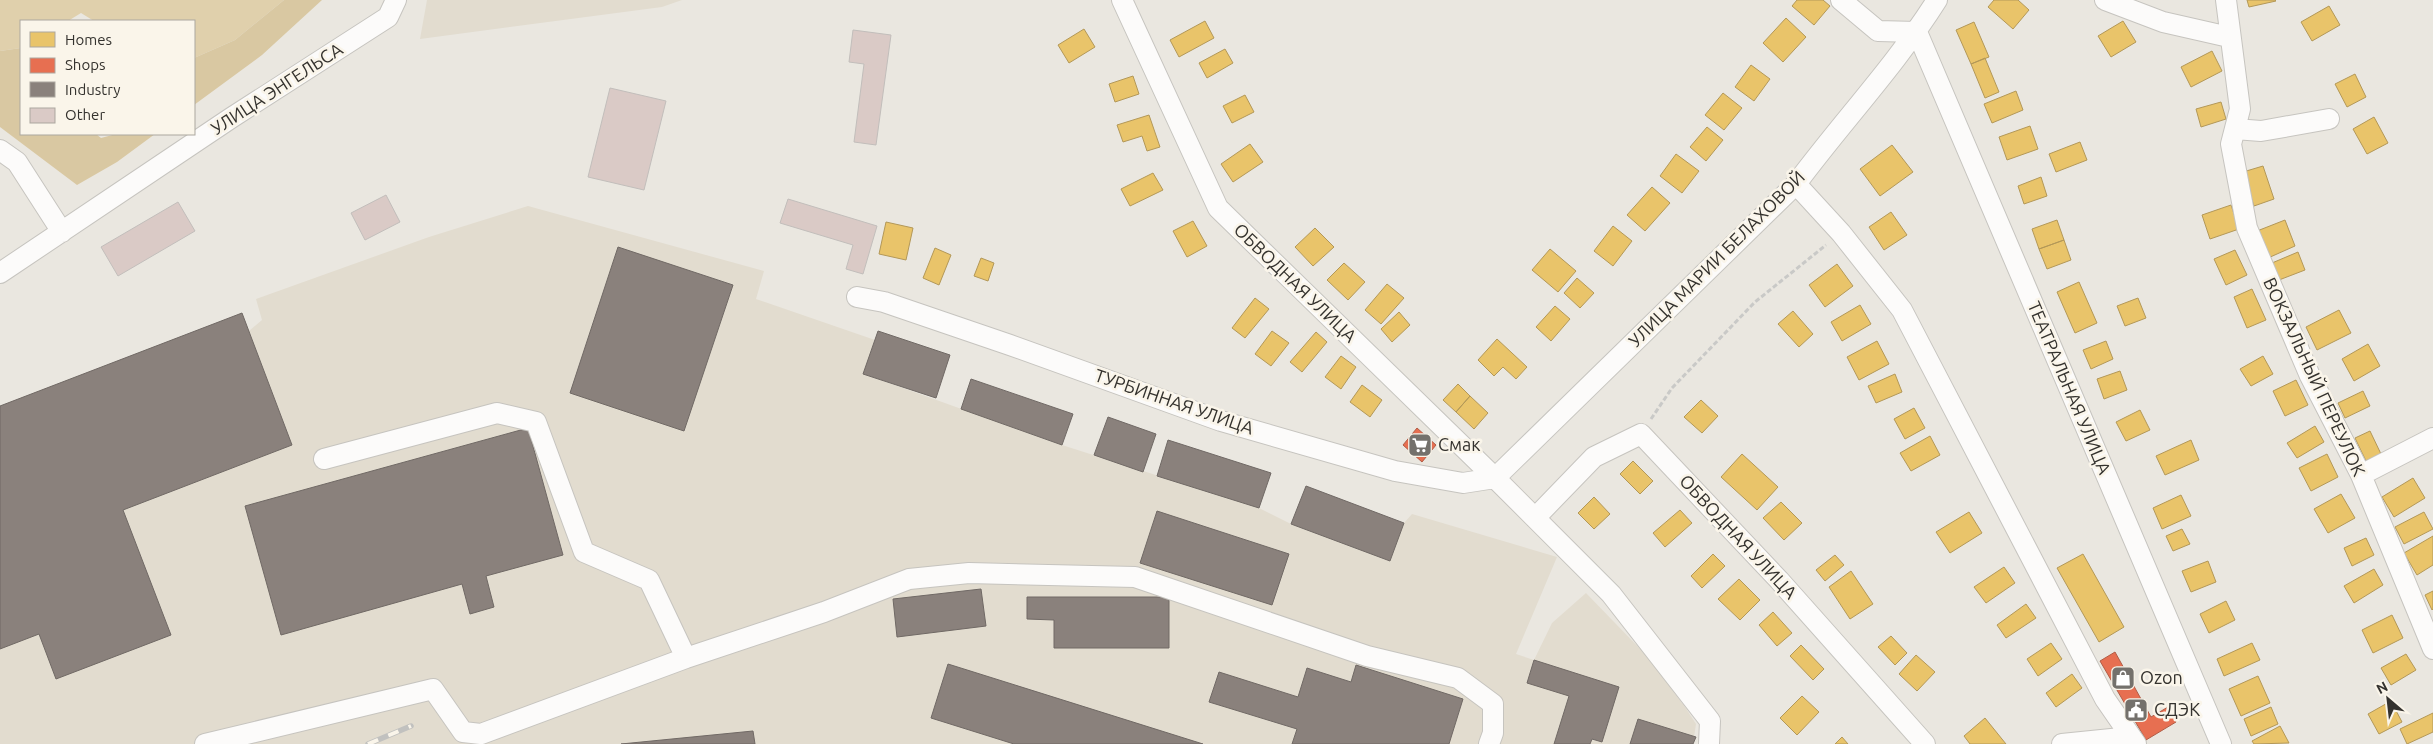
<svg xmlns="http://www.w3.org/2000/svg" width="2433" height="744" font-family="Ubuntu,sans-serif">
<rect width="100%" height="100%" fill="#eae7e0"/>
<path fill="#e2dccf" d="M427 0H682L662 7 420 39Z
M528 206 764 271 756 299 875 340 864 374 1062 445 1259 508 1291 524 1390 561 1404 523 1412 514 1557 557 1516 654 1534 660 1552 623 1586 593 1645 654 1685 707 1696 724 1693 744H0V406L242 313 249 331 262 320 256 299 429 237Z"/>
<path fill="#e0d0ac" d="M0 0H284L235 40 194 58V21H94L81 13 68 21H21V48L0 51Z"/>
<path fill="#d9c8a2" d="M284 0H322L262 55 194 105V58L235 40Z
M21 48V134H96L101 138 116 134H155L117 162 77 185 0 127V51Z"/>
<path fill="#e9c46a" stroke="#b39858" d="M1797 0H1823L1830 6 1814 25 1792 6Z
M1994 0H2018L2029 10 2013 29 1988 7Z
M2247 0H2275L2276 1 2249 7Z
M2329 6 2340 25 2312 41 2301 22Z
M1786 18 1806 37 1783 62 1763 43Z
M1205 21 1214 38 1179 57 1170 40Z
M2123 21 2136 42 2111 57 2098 36Z
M1974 22 1989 57 1971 64 1956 30Z
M1084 29 1095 47 1069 63 1058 45Z
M1225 49 1233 63 1207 78 1199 63Z
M2212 51 2222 71 2191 87 2181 67Z
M1985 58 1999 92 1985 98 1971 64Z
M1751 65 1770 79 1754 101 1735 87Z
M2355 74 2366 97 2347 107 2335 84Z
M1133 76 1139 94 1115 102 1109 84Z
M2016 91 2023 110 1992 123 1984 104Z
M1723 93 1742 108 1724 130 1705 115Z
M1245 95 1254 112 1232 123 1223 106Z
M2221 102 2226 119 2201 127 2196 109Z
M1149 115 1160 147 1147 151 1142 136 1123 142 1117 125Z
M2374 117 2388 143 2367 154 2353 129Z
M2030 126 2038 149 2007 160 1999 137Z
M1707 127 1723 140 1706 161 1690 147Z
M2080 142 2087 160 2056 172 2049 154Z
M1250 144 1263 162 1233 182 1221 164Z
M1892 145 1913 172 1880 196 1860 169Z
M1676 154 1699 171 1682 193 1660 176Z
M2263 166 2274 199 2254 206 2243 172Z
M1153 173 1163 190 1130 206 1121 189Z
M2041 177 2047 196 2024 204 2018 186Z
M1652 187 1670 203 1645 231 1627 215Z
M2231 205 2239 229 2210 239 2202 215Z
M1891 212 1907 235 1884 250 1869 227Z
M2057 220 2064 240 2039 249 2032 229Z
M2285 220 2295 246 2268 258 2257 231Z
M1193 221 1207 246 1187 257 1173 231Z
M886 222 913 228 906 260 879 254Z
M1613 226 1632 241 1613 266 1594 251Z
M1315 228 1334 247 1313 266 1295 247Z
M2064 240 2071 260 2047 269 2039 249Z
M935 248 951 255 939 285 923 278Z
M1550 249 1576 271 1558 292 1532 270Z
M2235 250 2247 275 2226 285 2214 259Z
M2298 252 2305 270 2279 280 2272 263Z
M981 258 994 263 988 281 974 276Z
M1344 263 1365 282 1348 300 1327 280Z
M1837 264 1853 286 1825 307 1809 285Z
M1577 278 1594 293 1580 308 1564 293Z
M2079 282 2097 323 2075 333 2057 292Z
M1387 284 1404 298 1381 324 1365 310Z
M2252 289 2266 320 2247 328 2234 297Z
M1255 298 1269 309 1245 338 1232 328Z
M2138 298 2146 318 2125 326 2117 306Z
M1860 305 1871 324 1842 341 1831 322Z
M1555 306 1570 319 1551 341 1536 327Z
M2339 310 2351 333 2317 350 2306 327Z
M1793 311 1813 334 1799 347 1778 324Z
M1399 312 1410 325 1392 342 1381 329Z
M1272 331 1289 343 1271 366 1255 354Z
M1316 332 1327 342 1302 372 1290 362Z
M1497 339 1527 367 1516 379 1503 367 1494 376 1478 360Z
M1877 341 1889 364 1859 380 1847 357Z
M2106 341 2113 359 2091 369 2083 350Z
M2368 344 2380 366 2354 381 2342 359Z
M1341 356 1356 367 1341 389 1325 377Z
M2263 356 2273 374 2251 386 2240 369Z
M2120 371 2127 390 2104 399 2097 379Z
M1895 374 1902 392 1876 403 1868 386Z
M2296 380 2308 405 2285 416 2273 391Z
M1458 384 1470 396 1456 412 1443 400Z
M1362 385 1382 400 1370 417 1350 402Z
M2363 391 2370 406 2345 418 2338 403Z
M1470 396 1488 413 1474 429 1456 412Z
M1701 400 1718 416 1702 433 1684 417Z
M1914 408 1925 428 1905 439 1894 419Z
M2140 410 2150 430 2126 441 2116 422Z
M2315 426 2324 442 2297 458 2287 443Z
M2370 431 2381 454 2366 461 2355 438Z
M1930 436 1940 455 1911 471 1900 453Z
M2191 440 2199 460 2165 475 2156 456Z
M1742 454 1778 487 1757 510 1721 477Z
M2327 454 2338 477 2311 491 2299 468Z
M1633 461 1653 481 1640 494 1620 474Z
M2413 478 2425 498 2394 517 2382 497Z
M2341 494 2355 518 2328 533 2314 509Z
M2181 495 2191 516 2162 529 2153 508Z
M1594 497 1610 514 1594 529 1578 513Z
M1781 502 1802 523 1784 540 1763 518Z
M1680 510 1692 523 1665 547 1653 533Z
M1969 512 1982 533 1950 553 1936 532Z
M2424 512 2433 529 2404 544 2395 527Z
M2182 529 2190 544 2173 551 2166 536Z
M2433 536V565L2417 575 2404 553Z
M2366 538 2374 555 2352 566 2344 548Z
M1713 554 1725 566 1702 588 1691 576Z
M2083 554 2124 627 2099 642 2057 568Z
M1835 555 1844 565 1825 581 1816 570Z
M2208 561 2216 582 2191 592 2182 571Z
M2004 567 2015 583 1986 603 1974 587Z
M2374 569 2383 585 2354 603 2344 586Z
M1851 571 1873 604 1850 619 1829 587Z
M1739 579 1760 600 1740 620 1718 599Z
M2433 591V609L2432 610 2425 595Z
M2226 601 2235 620 2209 633 2200 614Z
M2026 604 2036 618 2006 638 1997 625Z
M1773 612 1792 633 1777 646 1759 625Z
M2392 615 2403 638 2373 653 2362 630Z
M1891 636 1907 653 1895 665 1878 647Z
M2051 643 2062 659 2038 676 2027 659Z
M2252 643 2260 660 2224 676 2217 659Z
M1801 645 1824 669 1813 680 1790 656Z
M2406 654 2416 670 2391 685 2381 668Z
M1916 655 1935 672 1917 691 1899 674Z
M2072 674 2082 688 2056 707 2046 693Z
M2258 676 2270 703 2241 716 2229 689Z
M1802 696 1819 712 1797 735 1780 718Z
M2391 701 2402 722 2379 734 2368 714Z
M2271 707 2278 724 2251 736 2244 719Z
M2433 713V732L2407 744 2400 729Z
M1985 718 2006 744H1970L1964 736Z
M2280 726 2289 743 2254 744 2252 741Z
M1842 737 1848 744H1835Z"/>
<path fill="#e76f51" stroke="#b15d46" d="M1417 428 1436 445 1422 462 1403 445Z
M2115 652 2151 717 2168 707 2176 722 2146 740 2100 661Z"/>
<path fill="#8a817c" stroke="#706965" d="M618 247 733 285 684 431 570 393Z
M242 313 292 445 123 510 171 635 56 679 39 634 0 649V406Z
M878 331 950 355 936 398 863 374Z
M971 379 1073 414 1062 445 961 409Z
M1108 417 1156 434 1143 472 1094 455Z
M528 428 563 555 486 576 494 607 470 614 462 584 281 635 245 506Z
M1168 440 1271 473 1259 508 1157 476Z
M1306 486 1404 523 1390 561 1291 524Z
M1157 511 1289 554 1272 605 1140 563Z
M981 589 986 626 897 637 893 599Z
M1027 597H1169V648H1054V620L1027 619Z
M1534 660 1619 687 1602 742 1592 739 1590 744H1554L1569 696 1527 683Z
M948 664 1203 744H1014L931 718Z
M1356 665 1463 699 1449 744H1292L1297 729 1209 702 1219 672 1298 697 1307 668 1351 682Z
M1638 719 1696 737 1693 744H1630Z
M753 731 755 744H621Z"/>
<path fill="#dacac6" stroke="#c2bebb" d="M853 30 891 35 876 145 854 142 864 64 849 62Z
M610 88 666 101 644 190 588 177Z
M386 195 400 222 365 240 351 213Z
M788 199 877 226 863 274 846 269 853 245 780 223Z
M178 202 195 231 118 276 101 247Z"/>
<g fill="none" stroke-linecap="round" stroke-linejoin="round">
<g stroke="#c6c4bf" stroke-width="22">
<path id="minor" d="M1122 0 1218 208 1495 478 1611 594 1710 721 1709 744
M1841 0 1878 31 1917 32
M2105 0 2163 22 2229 37
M2226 0 2240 109 2231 144 2247 228 2310 376 2361 475 2433 649
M1917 32 2221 744
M2235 129 2261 131 2329 119
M0 150 17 162 62 232
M1796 184 1841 233 1902 310 2105 699 2136 744
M0 273 231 118 388 17 396 0
M857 297 884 302 1010 345 1221 421 1395 471 1463 483 1495 478
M324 459 497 413 536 422 584 552 649 580 686 658
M2361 475 2433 438
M1495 478 1796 184C1842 122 1896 65 1937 0
M1535 518 1594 457 1641 434 1779 580 1925 744
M205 744 433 689 463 732 481 734 686 658 824 612 909 579 969 573 1135 577 1367 656 1458 678 1493 704V733L1489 744
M2062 744 2131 737"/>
</g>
<path stroke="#c9c9c7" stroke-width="3" stroke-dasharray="5 2.5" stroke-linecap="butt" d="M1651 419 1672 388 1755 302 1826 245"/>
<use href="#minor" stroke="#fcfbfa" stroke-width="20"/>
<g stroke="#c1c1bf" stroke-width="5.5">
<path id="rail" d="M368 744 411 726"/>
</g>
<use href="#rail" stroke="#faf5ea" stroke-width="4" stroke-dasharray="11" stroke-linecap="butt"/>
</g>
<defs>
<g id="supermarket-square" transform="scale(1.25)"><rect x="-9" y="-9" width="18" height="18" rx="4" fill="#74716c" stroke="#faf5ea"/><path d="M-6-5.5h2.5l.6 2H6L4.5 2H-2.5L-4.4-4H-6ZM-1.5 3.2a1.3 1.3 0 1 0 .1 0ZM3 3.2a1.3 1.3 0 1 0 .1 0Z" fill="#fff"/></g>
<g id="shop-square" transform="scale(1.25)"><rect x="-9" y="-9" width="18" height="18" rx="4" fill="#74716c" stroke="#faf5ea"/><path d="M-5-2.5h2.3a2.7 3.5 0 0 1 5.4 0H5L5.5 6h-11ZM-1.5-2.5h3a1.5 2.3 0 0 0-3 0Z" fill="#fff"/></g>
<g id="civic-square" transform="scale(1.25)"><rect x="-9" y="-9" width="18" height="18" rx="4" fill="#74716c" stroke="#faf5ea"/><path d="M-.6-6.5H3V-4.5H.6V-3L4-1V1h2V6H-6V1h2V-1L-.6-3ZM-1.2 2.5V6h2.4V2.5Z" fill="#fff"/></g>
</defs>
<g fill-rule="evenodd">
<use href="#supermarket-square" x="1420" y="445"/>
<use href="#shop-square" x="2123" y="678"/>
<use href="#civic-square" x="2136" y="710"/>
</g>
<g text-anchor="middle" stroke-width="5" stroke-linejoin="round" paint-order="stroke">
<g font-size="18" fill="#34322e" stroke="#faf5ea">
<text transform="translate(277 89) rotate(-33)" y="6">УЛИЦА ЭНГЕЛЬСА</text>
<text transform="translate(1717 259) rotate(-45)" y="6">УЛИЦА МАРИИ БЕЛАХОВОЙ</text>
<text transform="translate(1295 283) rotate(44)" y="6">ОБВОДНАЯ УЛИЦА</text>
<text transform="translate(2314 377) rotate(65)" y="6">ВОКЗАЛЬНЫЙ ПЕРЕУЛОК</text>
<text transform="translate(2069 388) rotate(67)" y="6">ТЕАТРАЛЬНАЯ УЛИЦА</text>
<text transform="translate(1174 402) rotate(19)" y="6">ТУРБИННАЯ УЛИЦА</text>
<text transform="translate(1738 537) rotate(47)" y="6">ОБВОДНАЯ УЛИЦА</text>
</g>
<g font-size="18" fill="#34322e" stroke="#faf5ea" text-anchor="start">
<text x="1438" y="451">Смак</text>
<text x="2140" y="684">Ozon</text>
<text x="2154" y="716">СДЭК</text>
</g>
</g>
<rect x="20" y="20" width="175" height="115" fill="#faf5ea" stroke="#aba79f"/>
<rect x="30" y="32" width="25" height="15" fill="#e9c46a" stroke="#aba79f"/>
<text x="65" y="45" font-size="15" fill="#34322e">Homes</text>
<rect x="30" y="58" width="25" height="15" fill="#e76f51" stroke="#aba79f"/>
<text x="65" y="70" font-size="15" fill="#34322e">Shops</text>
<rect x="30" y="82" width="25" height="15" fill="#8a817c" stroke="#aba79f"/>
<text x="65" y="95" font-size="15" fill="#34322e">Industry</text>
<rect x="30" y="108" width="25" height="15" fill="#dacac6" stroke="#aba79f"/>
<text x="65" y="120" font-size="15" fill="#34322e">Other</text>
<g transform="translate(2388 699) rotate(332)" stroke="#faf5ea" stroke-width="4" paint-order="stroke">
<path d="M0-4L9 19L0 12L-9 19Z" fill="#34322e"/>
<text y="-8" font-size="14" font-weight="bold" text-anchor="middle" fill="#34322e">N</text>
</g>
</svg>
